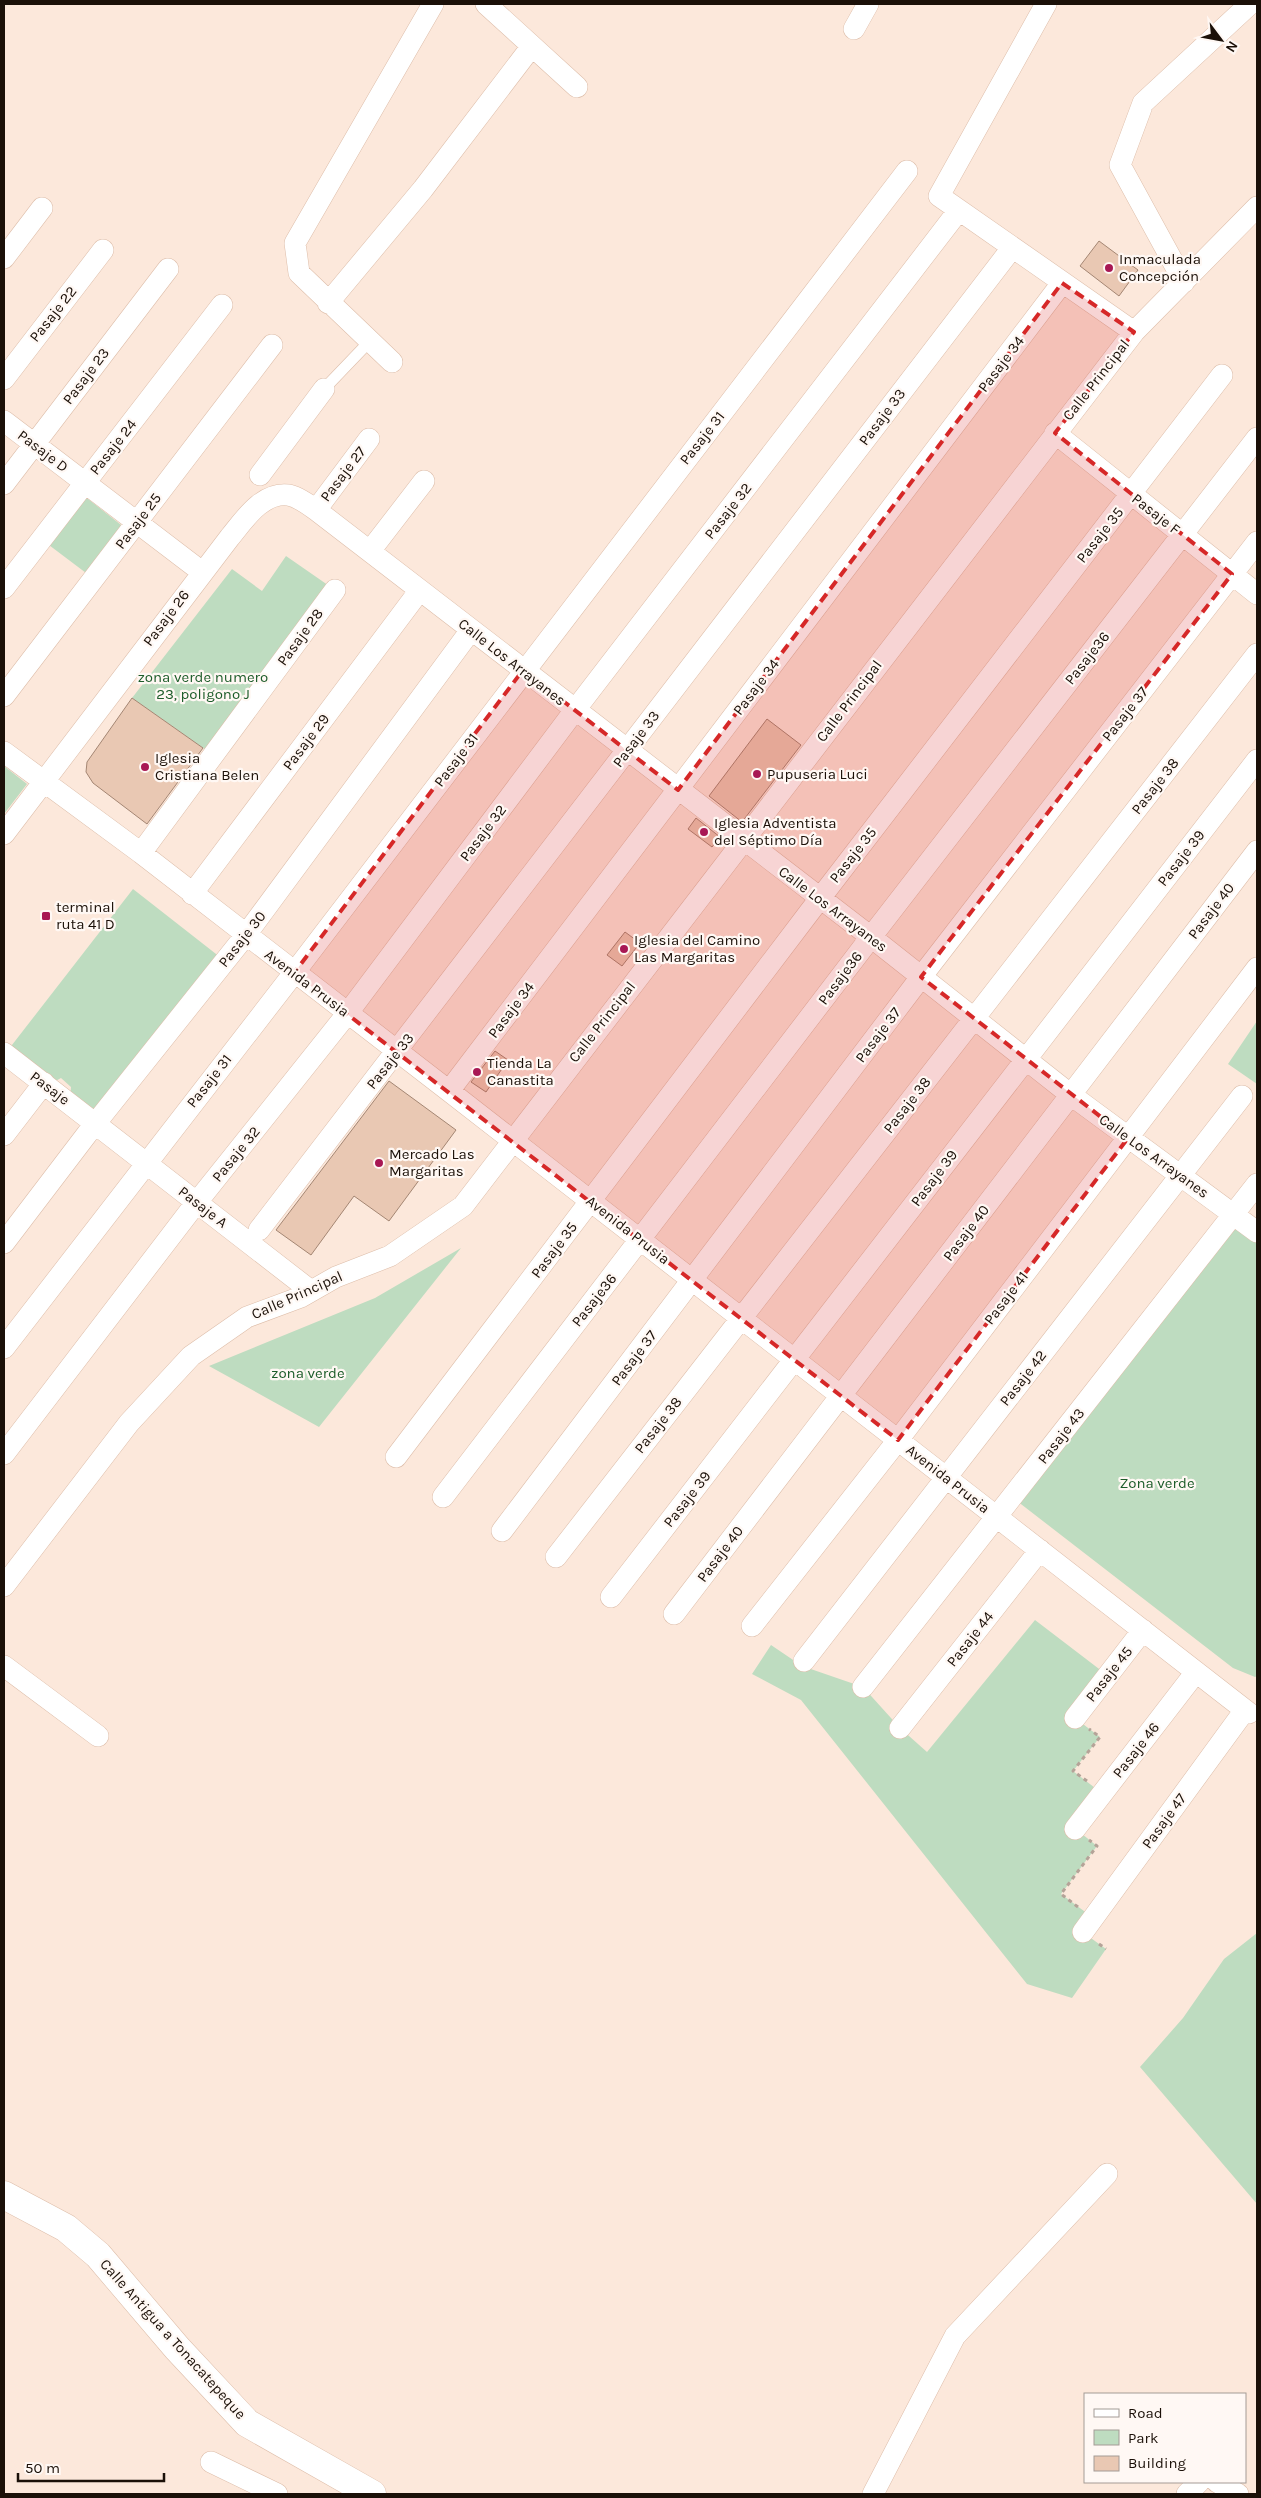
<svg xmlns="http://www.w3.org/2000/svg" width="1261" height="2498" font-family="Karla,sans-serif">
<rect width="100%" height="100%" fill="#fce8db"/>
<path fill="#bedcc0" d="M78 491 130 532 94 579 41 539Z
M286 556 335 590 213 755 132 698 232 569 262 591Z
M4 766 27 784 4 814Z
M133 889 225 961 96 1123 70 1100 71 1087 61 1078 50 1084 5 1054Z
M1257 1021V1084L1228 1064Z
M1231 1224 1257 1241V1676L1255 1677 1233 1668 1017 1501Z
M461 1248 319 1427 209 1366 375 1298Z
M1035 1620 1107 1675 1075 1718 1100 1737 1073 1771 1099 1791 1072 1826 1097 1846 1061 1894 1088 1914 1077 1928 1106 1949 1072 1998 1027 1984 801 1700 752 1674 771 1645 802 1666 863 1687 900 1728 927 1752Z
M1257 1933V2204L1140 2067 1183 2018 1224 1959Z"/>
<path fill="#e9c8b3" stroke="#a48673" d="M1099 241 1138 270 1119 296 1080 266Z
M132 698 203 748 147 824 93 783 86 772 87 762Z
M767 719 801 745 742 822 709 796Z
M696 818 720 837 712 847 688 829Z
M625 932 640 943 622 966 607 955Z
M495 1051 508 1060 486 1092 471 1082Z
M389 1081 456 1130 389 1221 354 1196 311 1255 276 1230Z"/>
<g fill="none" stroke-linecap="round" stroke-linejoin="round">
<g stroke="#ddbda9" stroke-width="12">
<path id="lane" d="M324 389 369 342"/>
</g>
<g stroke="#ddbda9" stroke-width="22">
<path id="street" d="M486 4 577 87
M1046 4 939 196 1134 332
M854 29 868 4
M4 258 42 208
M1184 282 1120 165 1143 103 1250 4
M328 303 423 189 532 46
M392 362 299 273 295 243 433 4
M4 379 103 250
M4 421 202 572
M1055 433 1257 594
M260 475 324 389
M4 484 168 269
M316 510 369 439
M370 551 424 481
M4 588 222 305
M4 696 272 345
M4 752 141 853 449 1091 1249 1713
M4 834 230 537C244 520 262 492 288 495 297 496 309 505 316 510L871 937 1071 1095 1257 1232
M141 853 335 590
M192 894 420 590
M4 1053 311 1291
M449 1091 1062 283
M4 1135 44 1083
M259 1230 1012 248
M4 1243 87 1134 245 936 471 630
M4 1348 294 973 907 171
M4 1454 193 1207 347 1014 575 710 959 210
M396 1457 808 914 1222 375
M443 1497 871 937 1257 438
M502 1531 921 977 1257 542
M556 1557 1257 654
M4 1586 129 1423 191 1356 247 1317 301 1297 336 1277 390 1256 463 1206 1134 332 1257 207
M611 1597 1257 760
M674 1614 1257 851
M752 1626 898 1440 1257 968
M804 1661 1242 1096
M4 1666 98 1736
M863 1687 1257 1184
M1075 1718 1143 1630
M900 1728 1040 1550
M1075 1829 1196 1672
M1083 1932 1245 1710
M211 2462 277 2494
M1217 2482 1238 2494
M873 2494 955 2336 1107 2174
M1187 2494 1199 2482"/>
</g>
<g stroke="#ddbda9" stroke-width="29">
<path id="secondary" d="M4 2195 66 2228 98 2255 177 2348 247 2423 372 2494"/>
</g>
<path stroke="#b5a398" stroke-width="3" stroke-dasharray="4 4" stroke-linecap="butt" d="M1087 1781 1073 1771 1100 1737 1089 1729
M1078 1907 1061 1894 1097 1846 1089 1840
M1099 1944 1106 1949"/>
<use href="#lane" stroke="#fff" stroke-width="11"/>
<use href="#street" stroke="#fff" stroke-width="21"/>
<use href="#secondary" stroke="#fff" stroke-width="28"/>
</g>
<path fill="#d62828" fill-opacity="0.2" stroke="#d62828" stroke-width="4" stroke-dasharray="10 6" stroke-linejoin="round" d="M1062 283 1134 332 1055 433 1232 574 921 977 1128 1138 898 1440 294 973 523 670 678 790Z"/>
<g fill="#a81854" stroke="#fff8f4" stroke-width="2">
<circle cx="1109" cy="268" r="5"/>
<circle cx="145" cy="767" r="5"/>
<circle cx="757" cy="774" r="5"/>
<circle cx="704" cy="832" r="5"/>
<rect x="41" y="911" width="10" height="10" rx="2.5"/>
<circle cx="624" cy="949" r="5"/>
<circle cx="477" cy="1072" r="5"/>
<circle cx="379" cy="1163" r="5"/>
</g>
<g text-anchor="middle" stroke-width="4.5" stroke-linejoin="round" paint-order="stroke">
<g font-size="15" fill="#1b1008" stroke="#fff8f4" text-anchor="start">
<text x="1119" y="264">Inmaculada<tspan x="1119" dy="17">Concepción</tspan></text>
<text x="155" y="763">Iglesia<tspan x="155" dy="17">Cristiana Belen</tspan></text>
<text x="767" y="779">Pupuseria Luci</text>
<text x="714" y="828">Iglesia Adventista<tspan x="714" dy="17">del Séptimo Día</tspan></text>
<text x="56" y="912">terminal<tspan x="56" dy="17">ruta 41 D</tspan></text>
<text x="634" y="945">Iglesia del Camino<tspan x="634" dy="17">Las Margaritas</tspan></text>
<text x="487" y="1068">Tienda La<tspan x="487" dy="17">Canastita</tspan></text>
<text x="389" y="1159">Mercado Las<tspan x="389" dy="17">Margaritas</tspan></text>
</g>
<g font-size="15" fill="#1b1008" stroke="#fff8f4">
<text transform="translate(53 314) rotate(-52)" y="5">Pasaje 22</text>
<text transform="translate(1001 364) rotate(-53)" y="5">Pasaje 34</text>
<text transform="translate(86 376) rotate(-53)" y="5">Pasaje 23</text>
<text transform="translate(1096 380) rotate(-52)" y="5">Calle Principal</text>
<text transform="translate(882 417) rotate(-53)" y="5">Pasaje 33</text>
<text transform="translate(702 438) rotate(-52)" y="5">Pasaje 31</text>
<text transform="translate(113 447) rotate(-52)" y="5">Pasaje 24</text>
<text transform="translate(43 451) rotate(37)" y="5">Pasaje D</text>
<text transform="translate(343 474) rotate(-53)" y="5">Pasaje 27</text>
<text transform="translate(728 511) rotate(-52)" y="5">Pasaje 32</text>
<text transform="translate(1156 514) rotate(38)" y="5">Pasaje F</text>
<text transform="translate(138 521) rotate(-53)" y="5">Pasaje 25</text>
<text transform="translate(1100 535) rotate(-52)" y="5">Pasaje 35</text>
<text transform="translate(166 618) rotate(-53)" y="5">Pasaje 26</text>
<text transform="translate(300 637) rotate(-54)" y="5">Pasaje 28</text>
<text transform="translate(1087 658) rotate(-52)" y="5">Pasaje36</text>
<text transform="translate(512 662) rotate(38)" y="5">Calle Los Arrayanes</text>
<text transform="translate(756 687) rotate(-53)" y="5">Pasaje 34</text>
<text transform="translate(849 701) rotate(-53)" y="5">Calle Principal</text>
<text transform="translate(1125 714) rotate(-52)" y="5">Pasaje 37</text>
<text transform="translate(636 739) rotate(-53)" y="5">Pasaje 33</text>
<text transform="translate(306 742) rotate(-53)" y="5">Pasaje 29</text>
<text transform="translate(456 760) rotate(-53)" y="5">Pasaje 31</text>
<text transform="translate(1155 786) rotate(-52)" y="5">Pasaje 38</text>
<text transform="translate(483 833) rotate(-53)" y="5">Pasaje 32</text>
<text transform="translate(853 855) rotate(-52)" y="5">Pasaje 35</text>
<text transform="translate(1181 858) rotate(-52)" y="5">Pasaje 39</text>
<text transform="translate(833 909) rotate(37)" y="5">Calle Los Arrayanes</text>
<text transform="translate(1211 911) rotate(-53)" y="5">Pasaje 40</text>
<text transform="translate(242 939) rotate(-52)" y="5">Pasaje 30</text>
<text transform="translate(840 978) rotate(-53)" y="5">Pasaje36</text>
<text transform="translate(307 983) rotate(37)" y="5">Avenida Prusia</text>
<text transform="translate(511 1010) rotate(-53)" y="5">Pasaje 34</text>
<text transform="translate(602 1022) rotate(-52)" y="5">Calle Principal</text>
<text transform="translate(878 1035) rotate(-53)" y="5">Pasaje 37</text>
<text transform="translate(390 1061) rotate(-52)" y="5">Pasaje 33</text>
<text transform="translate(209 1081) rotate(-52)" y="5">Pasaje 31</text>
<text transform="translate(50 1088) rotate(37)" y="5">Pasaje</text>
<text transform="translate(907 1105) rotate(-52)" y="5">Pasaje 38</text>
<text transform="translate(236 1154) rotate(-51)" y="5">Pasaje 32</text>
<text transform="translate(1154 1156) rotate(36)" y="5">Calle Los Arrayanes</text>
<text transform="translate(934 1178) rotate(-53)" y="5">Pasaje 39</text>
<text transform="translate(203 1207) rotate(38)" y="5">Pasaje A</text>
<text transform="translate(628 1230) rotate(38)" y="5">Avenida Prusia</text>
<text transform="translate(966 1233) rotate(-53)" y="5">Pasaje 40</text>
<text transform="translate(554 1250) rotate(-53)" y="5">Pasaje 35</text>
<text transform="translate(297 1295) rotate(-24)" y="5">Calle Principal</text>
<text transform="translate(1006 1298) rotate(-53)" y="5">Pasaje 41</text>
<text transform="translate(594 1300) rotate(-52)" y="5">Pasaje36</text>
<text transform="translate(634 1358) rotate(-53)" y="5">Pasaje 37</text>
<text transform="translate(1023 1378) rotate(-52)" y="5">Pasaje 42</text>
<text transform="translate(658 1425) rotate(-52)" y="5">Pasaje 38</text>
<text transform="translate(1061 1436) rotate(-52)" y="5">Pasaje 43</text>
<text transform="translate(948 1479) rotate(38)" y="5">Avenida Prusia</text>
<text transform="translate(687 1499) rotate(-52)" y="5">Pasaje 39</text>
<text transform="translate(720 1554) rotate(-53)" y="5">Pasaje 40</text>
<text transform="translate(970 1639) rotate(-52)" y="5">Pasaje 44</text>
<text transform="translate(1109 1674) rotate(-52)" y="5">Pasaje 45</text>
<text transform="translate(1136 1750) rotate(-52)" y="5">Pasaje 46</text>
<text transform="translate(1164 1821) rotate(-54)" y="5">Pasaje 47</text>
<text transform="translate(173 2339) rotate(48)" y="5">Calle Antigua a Tonacatepeque</text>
</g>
<g font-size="15" fill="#1c5c29" stroke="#fff8f4">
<text x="203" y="682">zona verde numero<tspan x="203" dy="17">23, poligono J</tspan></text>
<text x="308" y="1378">zona verde</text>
<text x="1157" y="1488">Zona verde</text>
</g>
</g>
<rect width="1261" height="2498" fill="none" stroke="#1b1008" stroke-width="10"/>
<rect x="1084" y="2393" width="162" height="90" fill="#fff8f4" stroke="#a49b96"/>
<rect x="1094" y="2409" width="25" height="8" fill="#ffffff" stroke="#a49b96"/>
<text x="1128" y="2418" font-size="15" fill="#1b1008">Road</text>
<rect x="1094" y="2430" width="25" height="15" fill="#bedcc0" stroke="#a49b96"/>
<text x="1128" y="2443" font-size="15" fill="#1b1008">Park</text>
<rect x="1094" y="2456" width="25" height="15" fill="#e9c8b3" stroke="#a49b96"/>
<text x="1128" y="2468" font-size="15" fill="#1b1008">Building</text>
<g transform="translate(1221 40) rotate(122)" stroke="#fff8f4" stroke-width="4" paint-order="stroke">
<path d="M0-4L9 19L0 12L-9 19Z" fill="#1b1008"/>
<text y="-8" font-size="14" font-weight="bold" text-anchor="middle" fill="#1b1008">N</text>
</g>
<path d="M18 2473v8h146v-8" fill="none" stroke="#1b1008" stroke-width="2.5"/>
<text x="25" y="2473" font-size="15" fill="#1b1008" stroke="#fff8f4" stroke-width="4" paint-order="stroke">50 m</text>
</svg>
